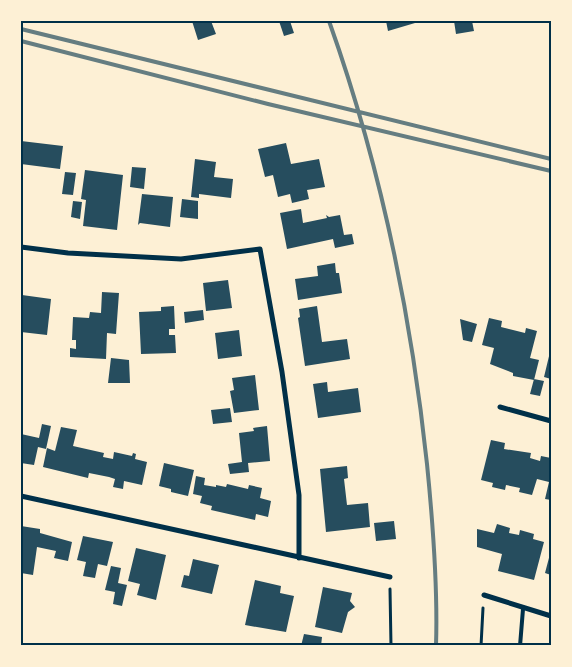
<svg xmlns="http://www.w3.org/2000/svg" width="572" height="667" font-family="Helvetica,sans-serif">
<rect width="100%" height="100%" fill="#fdf0d5"/>
<path fill="#264d5e" d="M192 21H211L216 34 198 40Z
M279 21H290L294 33 284 36Z
M386 21H415V23L388 31Z
M454 21H472L474 31 456 34Z
M21 141 63 146 60 169 21 164Z
M286 143 291 164 319 159 325 187 307 190 309 199 292 203 290 194 278 197 273 175 265 177 258 149Z
M195 159 216 162 214 177 233 179 231 198 199 194V198L191 197Z
M132 167 146 168 144 189 130 187Z
M85 170 123 175 117 230 83 226 86 200 81 199Z
M65 172 76 173 73 195 62 194Z
M142 194 173 197 170 227 140 223 138 225Z
M182 199 198 201V219L180 217Z
M73 201 82 202 80 219 71 217Z
M301 209 303 223 327 218 326 215 329 217 340 215 344 235 352 234 354 244 335 248 333 239 287 249 280 213Z
M335 263 336 273H339L342 293 298 300 295 279 318 276 317 266Z
M228 280 232 308 206 311 203 283Z
M102 292 119 293 116 334 107 333 106 359 70 357V348L76 349V340H72L73 317 89 318 90 312 101 313Z
M22 295 51 299 47 335 21 332Z
M174 306 175 329H169V335H175L176 353 141 354 139 312 161 311V307Z
M317 306 322 342 347 339 350 359 305 366 298 318 300 317 299 309Z
M203 310 204 320 185 323 184 312Z
M489 318 502 321 501 327 525 333 526 328 537 331 530 358 539 360 534 380 513 376V373L490 364 494 348 482 345Z
M460 319 477 324 472 342 463 340Z
M239 330 242 356 218 359 215 333Z
M550 352H551V379L544 377Z
M111 358 129 360 130 383H108Z
M255 375 259 410 234 413 230 391 234 390 232 378Z
M534 379 544 381 540 396 530 394Z
M327 382 328 392 358 388 361 412 318 418 313 384Z
M230 408 232 422 213 424 211 410Z
M42 424 51 426 46 449 38 447 34 465 21 463V434L39 438Z
M267 426 270 461 248 463 249 472 230 474 228 464 242 462 239 433 254 431 253 428Z
M61 427 77 430 73 446 104 453 103 457 113 459 114 452 132 456 133 453 136 454 135 459 147 462 142 485 124 481 123 489 113 487 115 479 109 477 89 473 88 478 43 467 47 448 55 451Z
M491 440 505 443 504 449 531 453 530 458 540 461 541 456 551 458V500L545 499 549 482 537 479 532 495 519 492 520 488 506 485 505 490 492 487 493 483 481 480Z
M164 463 194 470 188 496 171 492V489L159 486Z
M347 466 348 478 344 479 347 505 368 503 370 527 326 532 320 469Z
M196 476 205 478 204 485 216 487V485L226 487 227 484 248 489 249 485 262 488 260 498 271 501 268 517 256 514 255 520 211 510 212 506 200 503 202 496 193 494Z
M394 521 396 539 376 541 374 523Z
M497 524 510 528 509 533 519 535 520 530 534 534 533 539 544 542 534 580 498 571 502 554 477 547V529L494 533Z
M21 526 40 529V533L72 542 68 561 54 558 56 551 37 547 33 575 21 573Z
M83 536 113 542 107 566 98 564 95 578 83 576 86 562 77 560Z
M136 548 166 555 156 600 137 595 140 584 128 581Z
M550 554H551V575L545 573Z
M193 559 219 565 212 594 181 587 184 575 189 576Z
M111 566 121 568 118 583 127 585 122 606 113 604 115 592 105 590Z
M255 580 281 586 280 593 294 596 286 632 245 625Z
M323 587 352 593 350 601 355 607 348 612 342 633 315 627Z
M304 634 322 637 321 646H301Z"/>
<g fill="none" stroke-linecap="round" stroke-linejoin="round">
<path stroke="#003049" stroke-width="3" d="M390 589 391 646
M481 646 483 608"/>
<path stroke="#003049" stroke-width="4" d="M520 646 523 609"/>
<path stroke="#003049" stroke-width="5" d="M21 247 68 253 181 259 260 249 282 372 299 495V558
M500 407 551 421
M21 496 390 577
M484 595 551 616"/>
<path stroke="#657d81" stroke-width="4" d="M329 21C380 164 411 313 427 464 433 524 438 585 436 646
M21 29 551 159
M21 41 268 104 551 171"/>
</g>
<rect width="572" height="667" fill="none" stroke="#fdf0d5" stroke-width="45"/>
<rect x="22" y="22" width="528" height="622" fill="none" stroke="#003049" stroke-width="2"/>
</svg>
